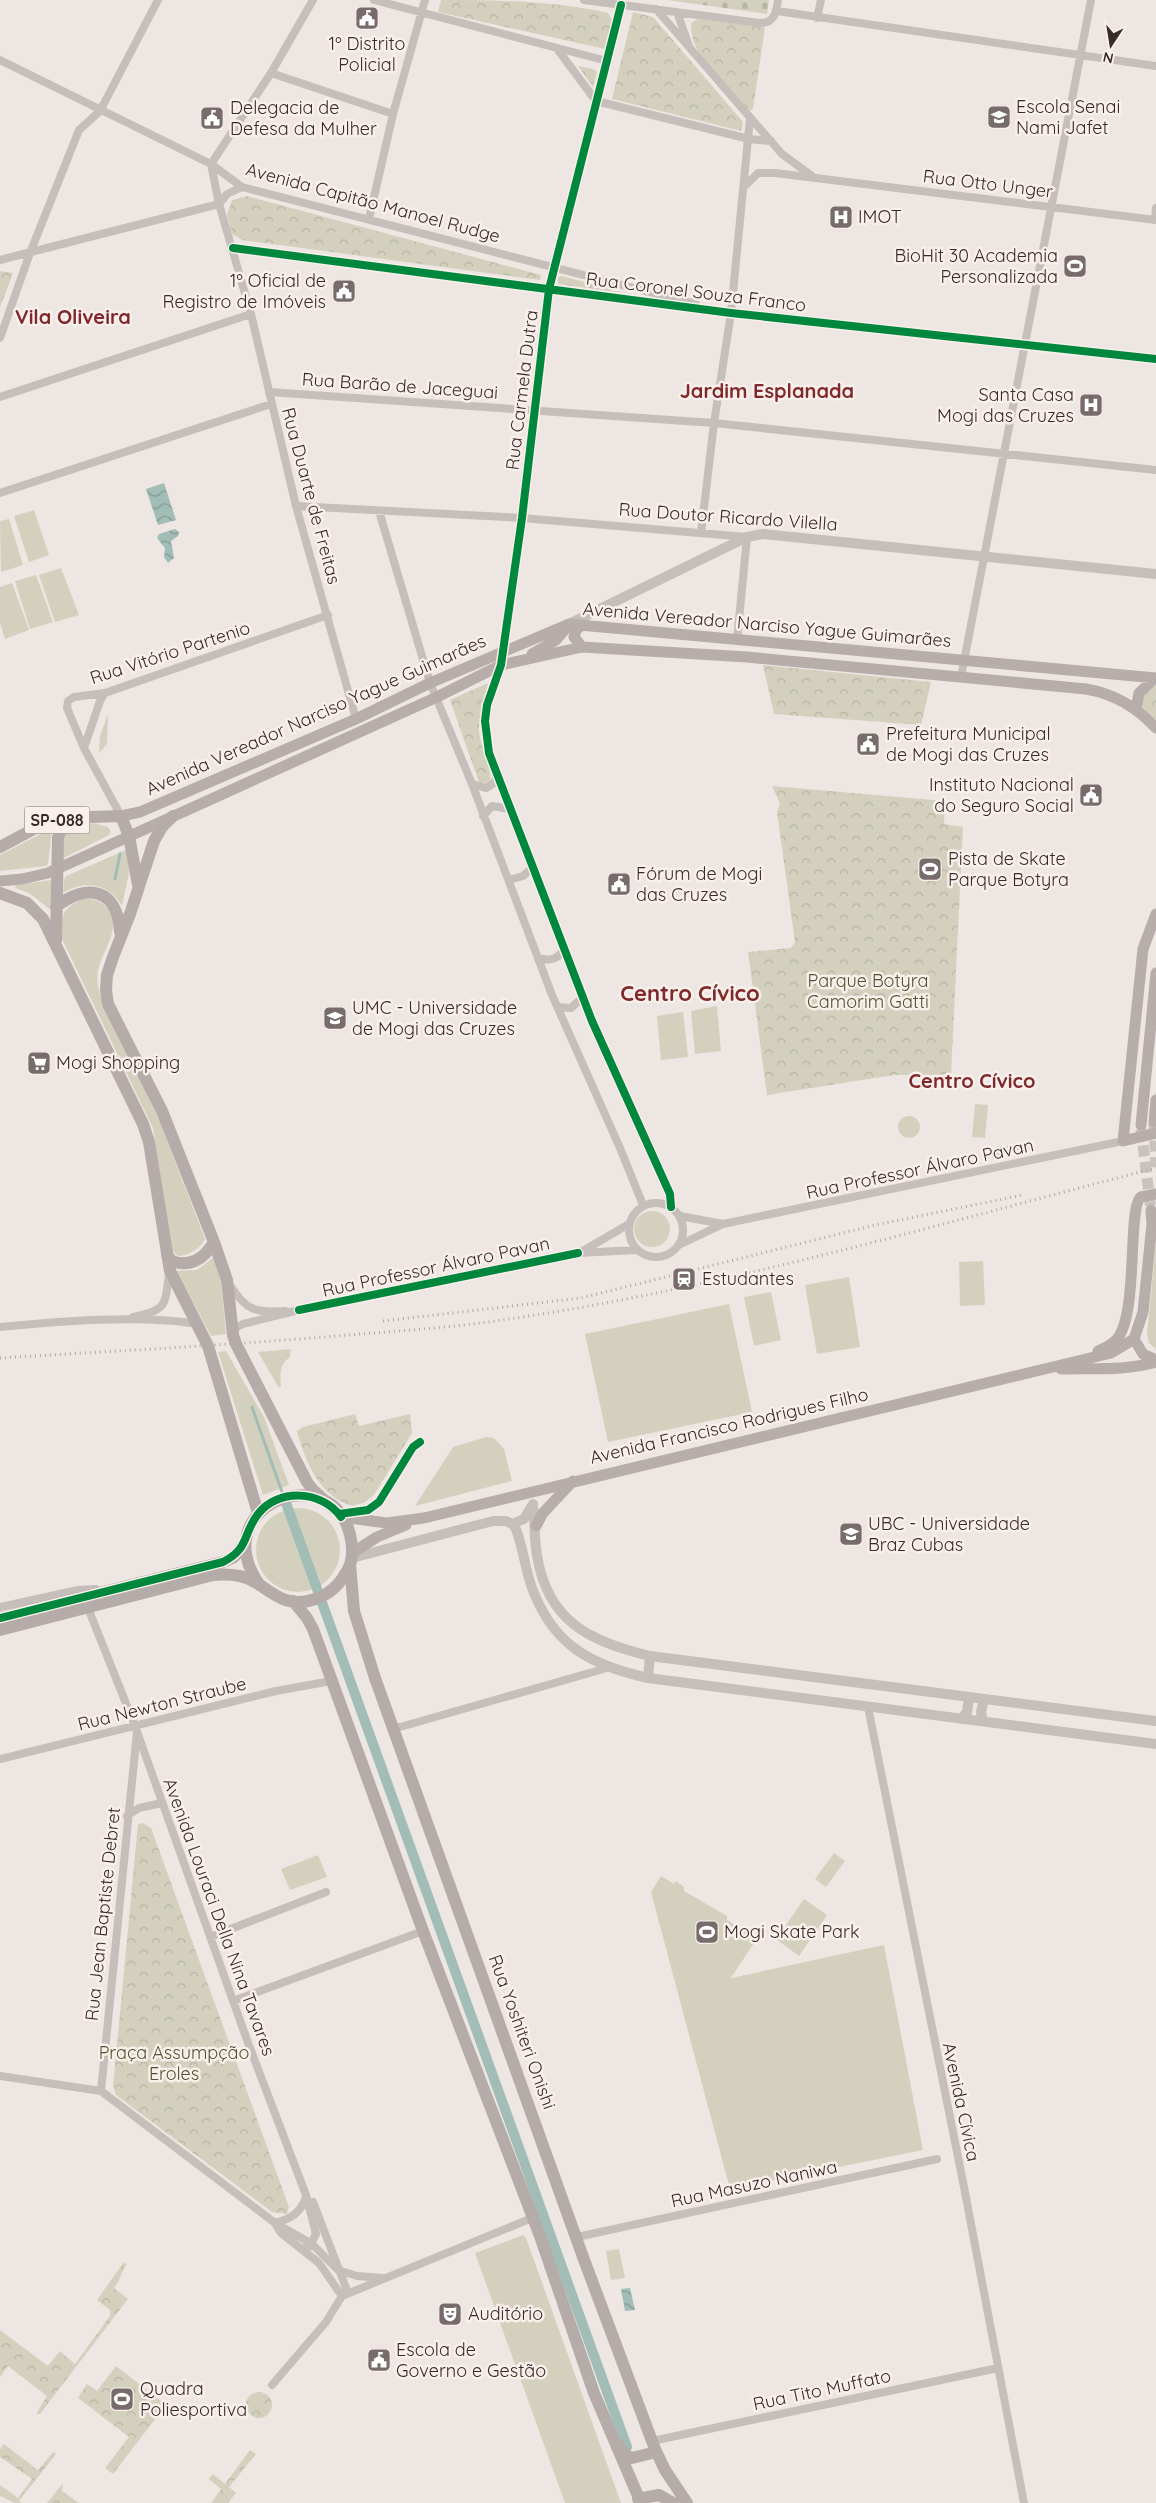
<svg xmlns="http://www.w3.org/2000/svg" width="1156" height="2503" font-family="Quicksand,sans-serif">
<defs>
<pattern id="cemetery-stones" width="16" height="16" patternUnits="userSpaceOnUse" patternTransform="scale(1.25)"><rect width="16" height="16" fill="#d3d1be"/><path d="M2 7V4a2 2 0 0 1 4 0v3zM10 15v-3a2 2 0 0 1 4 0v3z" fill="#b6b4a3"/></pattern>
<pattern id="park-crowns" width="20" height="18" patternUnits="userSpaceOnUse" patternTransform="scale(1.25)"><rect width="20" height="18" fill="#d3d1be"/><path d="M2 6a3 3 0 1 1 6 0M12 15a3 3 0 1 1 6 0" fill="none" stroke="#b6b4a3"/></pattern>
<pattern id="water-waves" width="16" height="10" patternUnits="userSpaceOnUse" patternTransform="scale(1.25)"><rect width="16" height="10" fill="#a1bdb6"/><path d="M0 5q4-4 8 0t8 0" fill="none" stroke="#849a94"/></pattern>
</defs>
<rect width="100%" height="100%" fill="#ede6e3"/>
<path fill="#d3d1be" d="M34 510 49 555 29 562 14 516Z
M9 519 23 565 1 572 0 521Z
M61 568 79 615 55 622 39 575Z
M36 575 53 622 30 629 15 581Z
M12 583 29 630 5 639 0 623V587Z
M108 714 107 744 99 753 100 736Z
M94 823 108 827 111 832 109 835 62 859 65 833 79 826Z
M50 829H52L48 864 46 866 0 871V855Z
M128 849 129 873 122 906C109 883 84 880 63 893L64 880 66 876Z
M52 880V911L29 893 15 888 16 885Z
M85 898C95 899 102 902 108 909 123 928 101 952 98 971 96 980 98 986 100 994L160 1122 205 1239C200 1249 190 1255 178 1256L172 1250 170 1243 153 1128 61 937C62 913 62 908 85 898Z
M717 1006 721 1051 695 1054 691 1011Z
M683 1012 688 1057 661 1060 657 1016Z
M975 1104 988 1105 985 1138 972 1137Z
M898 1127a11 11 0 1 1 22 0a11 11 0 1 1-22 0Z
M634 1229a18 18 0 1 1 36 0a18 18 0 1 1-36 0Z
M1156 1243V1349L1149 1343 1147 1334Z
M214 1257 221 1282 226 1334 211 1336 176 1271 197 1270Z
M983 1261 985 1305 960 1306 959 1262Z
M849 1277 860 1347 817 1354 805 1285Z
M771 1292 781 1340 754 1346 744 1297Z
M729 1304 752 1412 608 1442 585 1334Z
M291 1349 290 1357C279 1365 280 1374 281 1386L279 1388 258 1352Z
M226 1351 264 1417 289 1485 263 1495 218 1352Z
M486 1437 494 1438 504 1449 512 1481 415 1506 453 1447Z
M256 1550a42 42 0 1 1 84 0a42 42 0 1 1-84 0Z
M834 1853 845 1861 826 1887 815 1879Z
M318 1855 327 1877 290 1890 281 1869Z
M661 1876 674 1884 676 1881 684 1887V1891L727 1916V1920L740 1928 744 1926 758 1937 731 1978 884 1945 923 2150 730 2189 651 1892Z
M804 1899 827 1915 799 1956 776 1939Z
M523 2235 526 2238 621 2503H565L475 2253Z
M619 2249 625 2278 611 2280 606 2251Z"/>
<path fill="url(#cemetery-stones)" d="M667 0H769L767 14Z"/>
<path fill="url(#park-crowns)" d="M441 0C498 0 553 1 608 13L613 21 605 49 438 12Z
M633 12 653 17 743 122 741 131 612 99Z
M698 19 765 27 753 109 750 111C727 86 690 60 691 23Z
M578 66 593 69 597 72 593 87Z
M247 196 541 275 540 280 242 240 232 234 227 215 232 200Z
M0 271 13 273 0 307Z
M562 276 624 293 558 284V278Z
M763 665 931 682 921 725 774 714Z
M488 683C485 697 479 714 479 729 479 747 493 764 490 781L480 785 450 700Z
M1156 685V720L1142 708 1140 701 1145 692Z
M772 786 945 801 944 824 963 827 951 1075H894L767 1095 748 952 791 948 795 942 777 812 780 803Z
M355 1414 359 1426 410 1414 412 1433 374 1495 363 1503 352 1506C319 1496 305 1461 297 1431L303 1427Z
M143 1823 151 1828 289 2207 287 2214 272 2212 116 2095 113 2086 138 1824Z
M124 2262 127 2264C121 2272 120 2281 114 2288L128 2299 40 2414H36L47 2396 8 2366 0 2377V2330L48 2366 60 2351 75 2364 110 2316V2310L97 2300Z
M116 2366 166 2405 113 2474 105 2468 129 2437 78 2398 87 2384 97 2391Z
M246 2405a13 13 0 1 1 26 0a13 13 0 1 1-26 0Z
M4 2444 38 2470 53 2452 56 2454 19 2501 22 2503H15L0 2496V2485L18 2498 32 2479 0 2457V2449Z
M250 2450 256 2454 229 2487 236 2493 228 2503H211L221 2489 209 2479 213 2474 225 2484Z
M63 2483 62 2491 79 2503H47Z"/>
<path fill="url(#water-waves)" d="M164 483 176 520 158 525 146 489Z
M175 529 179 532 178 536 171 541 174 558 168 563 164 557 165 548 157 538 159 534Z
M1030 1145 1031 1150H1011V1155H995V1147Z
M630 2288 635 2310 625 2311 621 2289Z"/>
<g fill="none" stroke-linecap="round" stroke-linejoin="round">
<path stroke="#a1bdb6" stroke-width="3" d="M115 879 120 854
M252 1407 282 1492"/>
<path stroke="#a1bdb6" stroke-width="10" d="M286 1503 627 2447"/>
<path stroke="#c9c1be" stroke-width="11" stroke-dasharray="11 5.5" stroke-linecap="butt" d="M1154 1124 1156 1167
M1141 1129 1151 1210"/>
<path stroke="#c6bebb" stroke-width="8" d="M374 0 607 61
M584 0 760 23C775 23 776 12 778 0
M621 5 549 289 522 518 501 665 487 705 485 721 489 753 592 1021 670 1194 671 1207
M656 9 782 154 812 176
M777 11 1156 66
M677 12 689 46
M817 18 821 0
M558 50 596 101 749 139 771 141
M0 60 211 164 242 187 696 304
M271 73 393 114
M211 164 219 204 251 314 296 506 356 719
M211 164 271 73 313 0
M745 186 758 173H775L1156 220
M219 204 227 194 242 187
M369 219 393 114 425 0
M1155 220 1156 208
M233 248 731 313 1156 359
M0 260 219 204
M0 338 30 253 79 130 100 111 158 0
M269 392 714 423 1156 470
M0 397 251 314
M0 493 271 404
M296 506 522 518 747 537 737 640
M379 511 430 683 472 784 552 995 620 1148 643 1205
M701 533 714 423 731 313 750 118
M961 677 1091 0
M105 693 100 701 84 748 121 816
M84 748 67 708 68 701 74 697 105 693 328 615
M472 784 486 788 494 783 497 776
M483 816 492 806 510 809
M509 880 523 876 533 867
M538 958C551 961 557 960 564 949
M558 1007 571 1008 583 997
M629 1230a27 27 0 1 1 54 0a27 27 0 1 1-54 0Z
M680 1216 723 1224
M679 1245 723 1224 1123 1141
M581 1252 629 1224
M230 1285C246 1311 256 1313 285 1311
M133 1317C167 1309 165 1307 169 1273
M0 1327C58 1321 141 1314 198 1324
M233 1334 237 1327 243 1324 299 1310 550 1258 578 1253 637 1250
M0 1607 78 1590 96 1589
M88 1608 135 1726 247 2040 306 2195 316 2234 309 2247 301 2248
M868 1707 964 2187 1024 2503
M393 1729 607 1668
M137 1732 101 2091 275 2223 312 2244 338 2270 357 2276 383 2278
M0 1759 276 1691 331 1681
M127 1816 139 1808 162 1803
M210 1937 326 1892
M233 2001 423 1931
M0 2076 101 2091
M313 2202 348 2293
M275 2223C290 2219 301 2213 306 2197
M276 2225 281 2233 319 2263 342 2296
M577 2237 937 2159
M272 2385 326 2322 342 2296 532 2218
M652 2441 998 2368"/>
<path stroke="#c6bebb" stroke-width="10" d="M569 624 747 537 763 534 1156 574
M533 1506C535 1522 534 1539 537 1555 547 1621 590 1642 650 1656L1156 1721
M512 1524 524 1519 533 1504
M352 1558 493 1521H506L512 1524 516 1529C523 1548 525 1567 531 1585 552 1645 590 1665 648 1678L1156 1744
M648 1678 650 1656
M961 1719 967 1712 969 1698
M983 1721 981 1712 984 1700"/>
<path stroke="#b7aeac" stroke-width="11" d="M581 626 576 630 574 637 582 647
M532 654 556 640 568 626
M1136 709 1139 693 1155 678
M121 816 140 812 356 719 430 683 569 624 1156 678
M0 881 22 879 48 873 437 697 501 665 582 647 747 657 1086 689C1115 694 1136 707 1156 728
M1156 914 1143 949 1123 1141 1156 1133
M1154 1122 1156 1100
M1141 1125 1156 973
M1151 1210 1152 1224 1143 1312 1134 1339 1143 1354 1156 1360
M1098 1351C1105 1348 1112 1345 1117 1339 1139 1313 1127 1207 1141 1197L1156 1194
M1061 1369C1094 1368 1125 1371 1156 1362
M341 1517 387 1523 424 1518 1111 1353 1134 1339
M536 1526 543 1513 573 1481
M352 1553 377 1537 406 1525"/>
<path stroke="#b5acaa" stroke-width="12" d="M173 816 162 827 154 841 130 914 113 957 107 975 106 990 108 1004 162 1111 214 1242 227 1280 233 1335 236 1344 307 1482 313 1490 334 1509
M0 847 45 823 62 818 121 816 129 836 138 885
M0 893 27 903 43 919 143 1124 149 1142 170 1271 208 1346 258 1513
M56 907C87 882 118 889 120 932
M56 941 58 838 61 830 78 818
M167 1255 172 1261C190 1268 205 1258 214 1242
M350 1564 354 1611 375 1678 583 2257 655 2449 665 2470 687 2503
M293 1601 307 1618 313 1629 423 1931 540 2236 594 2393 641 2503
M0 1618 223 1562 234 1557 245 1543
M0 1630 213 1575C226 1574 241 1574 253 1581 273 1592 283 1606 308 1601 328 1597 342 1583 350 1565 354 1553 352 1540 348 1528 324 1460 206 1508 259 1584
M618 2445 626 2455 632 2458 656 2452
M638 2499 659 2495 673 2503"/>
<path stroke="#aea7a5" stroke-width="3" stroke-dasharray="1 4" stroke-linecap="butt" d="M383 1321 581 1298 875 1225 1023 1195
M0 1358C116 1351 232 1345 348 1335 396 1331 446 1328 495 1321 719 1290 937 1224 1156 1168"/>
<g stroke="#f9efeb" stroke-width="11">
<path id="cycleway" d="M621 5 549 289 522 518 501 665 487 705 485 721 489 753 592 1021 670 1194 671 1207
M233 248 731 313 1156 359
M299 1310 578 1253
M339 1514 368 1510 379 1502 413 1447 420 1442
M0 1618 223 1562C250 1548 242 1535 258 1514 278 1488 322 1490 341 1517"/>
</g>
<use href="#cycleway" stroke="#00873e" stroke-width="8"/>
</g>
<defs>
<g id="civic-square" transform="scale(1.25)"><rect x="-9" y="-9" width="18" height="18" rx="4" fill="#776c6b" stroke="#f9efeb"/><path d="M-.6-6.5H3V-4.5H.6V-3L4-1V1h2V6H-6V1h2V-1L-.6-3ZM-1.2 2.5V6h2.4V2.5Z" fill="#fff"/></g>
<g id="university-square" transform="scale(1.25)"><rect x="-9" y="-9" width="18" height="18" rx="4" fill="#776c6b" stroke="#f9efeb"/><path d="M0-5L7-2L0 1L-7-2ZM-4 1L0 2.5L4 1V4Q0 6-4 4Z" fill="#fff"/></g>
<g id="hospital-square" transform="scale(1.25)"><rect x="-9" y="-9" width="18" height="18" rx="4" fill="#776c6b" stroke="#f9efeb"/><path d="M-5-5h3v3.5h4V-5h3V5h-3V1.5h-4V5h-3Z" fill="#fff"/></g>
<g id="stadium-square" transform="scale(1.25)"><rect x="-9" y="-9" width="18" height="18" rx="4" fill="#776c6b" stroke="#f9efeb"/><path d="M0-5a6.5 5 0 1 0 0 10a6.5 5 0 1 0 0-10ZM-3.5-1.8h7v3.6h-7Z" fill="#fff"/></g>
<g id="supermarket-square" transform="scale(1.25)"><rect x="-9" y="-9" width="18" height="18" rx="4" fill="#776c6b" stroke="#f9efeb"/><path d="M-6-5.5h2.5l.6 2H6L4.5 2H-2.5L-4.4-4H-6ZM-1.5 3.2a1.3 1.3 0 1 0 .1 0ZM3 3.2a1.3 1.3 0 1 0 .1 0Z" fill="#fff"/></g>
<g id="station-square" transform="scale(1.25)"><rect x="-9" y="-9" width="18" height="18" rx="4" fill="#776c6b" stroke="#f9efeb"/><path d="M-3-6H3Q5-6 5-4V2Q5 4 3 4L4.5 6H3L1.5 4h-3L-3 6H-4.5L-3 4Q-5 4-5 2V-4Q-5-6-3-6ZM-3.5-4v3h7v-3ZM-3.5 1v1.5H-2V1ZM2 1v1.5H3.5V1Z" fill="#fff"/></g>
<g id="theatre-square" transform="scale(1.25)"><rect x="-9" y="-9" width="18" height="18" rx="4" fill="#776c6b" stroke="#f9efeb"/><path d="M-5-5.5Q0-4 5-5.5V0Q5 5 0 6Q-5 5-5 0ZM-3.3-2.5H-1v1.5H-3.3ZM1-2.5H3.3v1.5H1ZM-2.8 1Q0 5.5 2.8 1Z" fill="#fff"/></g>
</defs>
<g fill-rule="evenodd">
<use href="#civic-square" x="367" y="18"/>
<use href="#university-square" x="999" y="117"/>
<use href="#civic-square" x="212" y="118"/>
<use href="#hospital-square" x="841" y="217"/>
<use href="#stadium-square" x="1075" y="266"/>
<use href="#civic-square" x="344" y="291"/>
<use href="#hospital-square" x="1091" y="405"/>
<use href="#civic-square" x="868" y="744"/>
<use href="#civic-square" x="1091" y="795"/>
<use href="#stadium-square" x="930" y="869"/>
<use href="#civic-square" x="619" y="884"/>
<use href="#university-square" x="335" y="1018"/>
<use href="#supermarket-square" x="39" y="1063"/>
<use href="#station-square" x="684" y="1279"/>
<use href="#university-square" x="851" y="1534"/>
<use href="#stadium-square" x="707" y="1932"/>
<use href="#theatre-square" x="450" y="2314"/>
<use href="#civic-square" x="379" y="2360"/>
<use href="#stadium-square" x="122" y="2399"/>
</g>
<g text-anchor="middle" stroke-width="5" stroke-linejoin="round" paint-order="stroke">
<rect fill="#f9efeb" stroke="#716664" stroke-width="1" x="24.5" y="806.5" width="65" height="27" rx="4"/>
<g font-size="16" font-weight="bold" fill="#372b2a">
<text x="57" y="826">SP-088</text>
</g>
<g font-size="18" fill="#372b2a" stroke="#f9efeb" text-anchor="start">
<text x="367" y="50" text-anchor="middle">1º Distrito<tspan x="367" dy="21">Policial</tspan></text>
<text x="1016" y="113">Escola Senai<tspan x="1016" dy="21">Nami Jafet</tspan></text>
<text x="230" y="114">Delegacia de<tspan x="230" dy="21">Defesa da Mulher</tspan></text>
<text x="858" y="223">IMOT</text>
<text x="1058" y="262" text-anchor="end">BioHit 30 Academia<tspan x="1058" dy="21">Personalizada</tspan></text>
<text x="326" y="287" text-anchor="end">1º Oficial de<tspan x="326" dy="21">Registro de Imóveis</tspan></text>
<text x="1074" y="401" text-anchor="end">Santa Casa<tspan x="1074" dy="21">Mogi das Cruzes</tspan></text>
<text x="886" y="740">Prefeitura Municipal<tspan x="886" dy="21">de Mogi das Cruzes</tspan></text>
<text x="1074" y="791" text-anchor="end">Instituto Nacional<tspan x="1074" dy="21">do Seguro Social</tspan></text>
<text x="948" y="865">Pista de Skate<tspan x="948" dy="21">Parque Botyra</tspan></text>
<text x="636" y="880">Fórum de Mogi<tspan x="636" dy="21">das Cruzes</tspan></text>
<text x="352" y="1014">UMC - Universidade<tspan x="352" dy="21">de Mogi das Cruzes</tspan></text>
<text x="56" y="1069">Mogi Shopping</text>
<text x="702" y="1285">Estudantes</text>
<text x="868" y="1530">UBC - Universidade<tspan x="868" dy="21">Braz Cubas</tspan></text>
<text x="724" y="1938">Mogi Skate Park</text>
<text x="468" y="2320">Auditório</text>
<text x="396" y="2356">Escola de<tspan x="396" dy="21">Governo e Gestão</tspan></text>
<text x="140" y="2395">Quadra<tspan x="140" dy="21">Poliesportiva</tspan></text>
</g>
<g font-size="18" fill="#372b2a" stroke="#f9efeb">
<text transform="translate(988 184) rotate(7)" y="6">Rua Otto Unger</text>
<text transform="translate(373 203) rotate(15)" y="6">Avenida Capitão Manoel Rudge</text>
<text transform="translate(696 292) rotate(7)" y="6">Rua Coronel Souza Franco</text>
<text transform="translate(400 386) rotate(4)" y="6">Rua Barão de Jaceguai</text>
<text transform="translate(522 390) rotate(-83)" y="6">Rua Carmela Dutra</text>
<text transform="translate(311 496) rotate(75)" y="6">Rua Duarte de Freitas</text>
<text transform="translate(728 517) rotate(4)" y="6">Rua Doutor Ricardo Vilella</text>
<text transform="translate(767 625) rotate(5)" y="6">Avenida Vereador Narciso Yague Guimarães</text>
<text transform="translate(170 653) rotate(-18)" y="6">Rua Vitório Partenio</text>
<text transform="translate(316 715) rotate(-24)" y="6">Avenida Vereador Narciso Yague Guimarães</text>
<text transform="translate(920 1169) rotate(-12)" y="6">Rua Professor Álvaro Pavan</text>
<text transform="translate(436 1267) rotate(-12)" y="6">Rua Professor Álvaro Pavan</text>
<text transform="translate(729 1426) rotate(-13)" y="6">Avenida Francisco Rodrigues Filho</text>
<text transform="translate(162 1704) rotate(-14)" y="6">Rua Newton Straube</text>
<text transform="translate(103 1914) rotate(-84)" y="6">Rua Jean Baptiste Debret</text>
<text transform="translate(219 1917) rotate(70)" y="6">Avenida Louraci Della Nina Tavares</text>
<text transform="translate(522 2032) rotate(70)" y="6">Rua Yoshiteri Onishi</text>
<text transform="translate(961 2102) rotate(78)" y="6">Avenida Cívica</text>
<text transform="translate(754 2184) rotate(-12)" y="6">Rua Masuzo Naniwa</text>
<text transform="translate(822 2390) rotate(-12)" y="6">Rua Tito Muffato</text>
</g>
<g font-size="18" fill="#4f5330" stroke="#f9efeb">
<text x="868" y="987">Parque Botyra<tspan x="868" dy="21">Camorim Gatti</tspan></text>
<text x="174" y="2059">Praça Assumpção<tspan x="174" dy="21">Eroles</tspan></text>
</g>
<g font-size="20" font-weight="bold" fill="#80292b" stroke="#f9efeb">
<text x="73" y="324">Vila Oliveira</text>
<text x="767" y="398">Jardim Esplanada</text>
<text x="972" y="1088">Centro Cívico</text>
</g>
<g font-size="22" font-weight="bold" fill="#80292b" stroke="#f9efeb">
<text x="690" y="1001">Centro Cívico</text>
</g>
</g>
<g transform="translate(1111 45) rotate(192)" stroke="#f9efeb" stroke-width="4" paint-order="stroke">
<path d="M0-4L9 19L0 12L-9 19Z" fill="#372b2a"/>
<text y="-8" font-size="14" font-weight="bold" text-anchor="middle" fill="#372b2a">N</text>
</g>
</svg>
